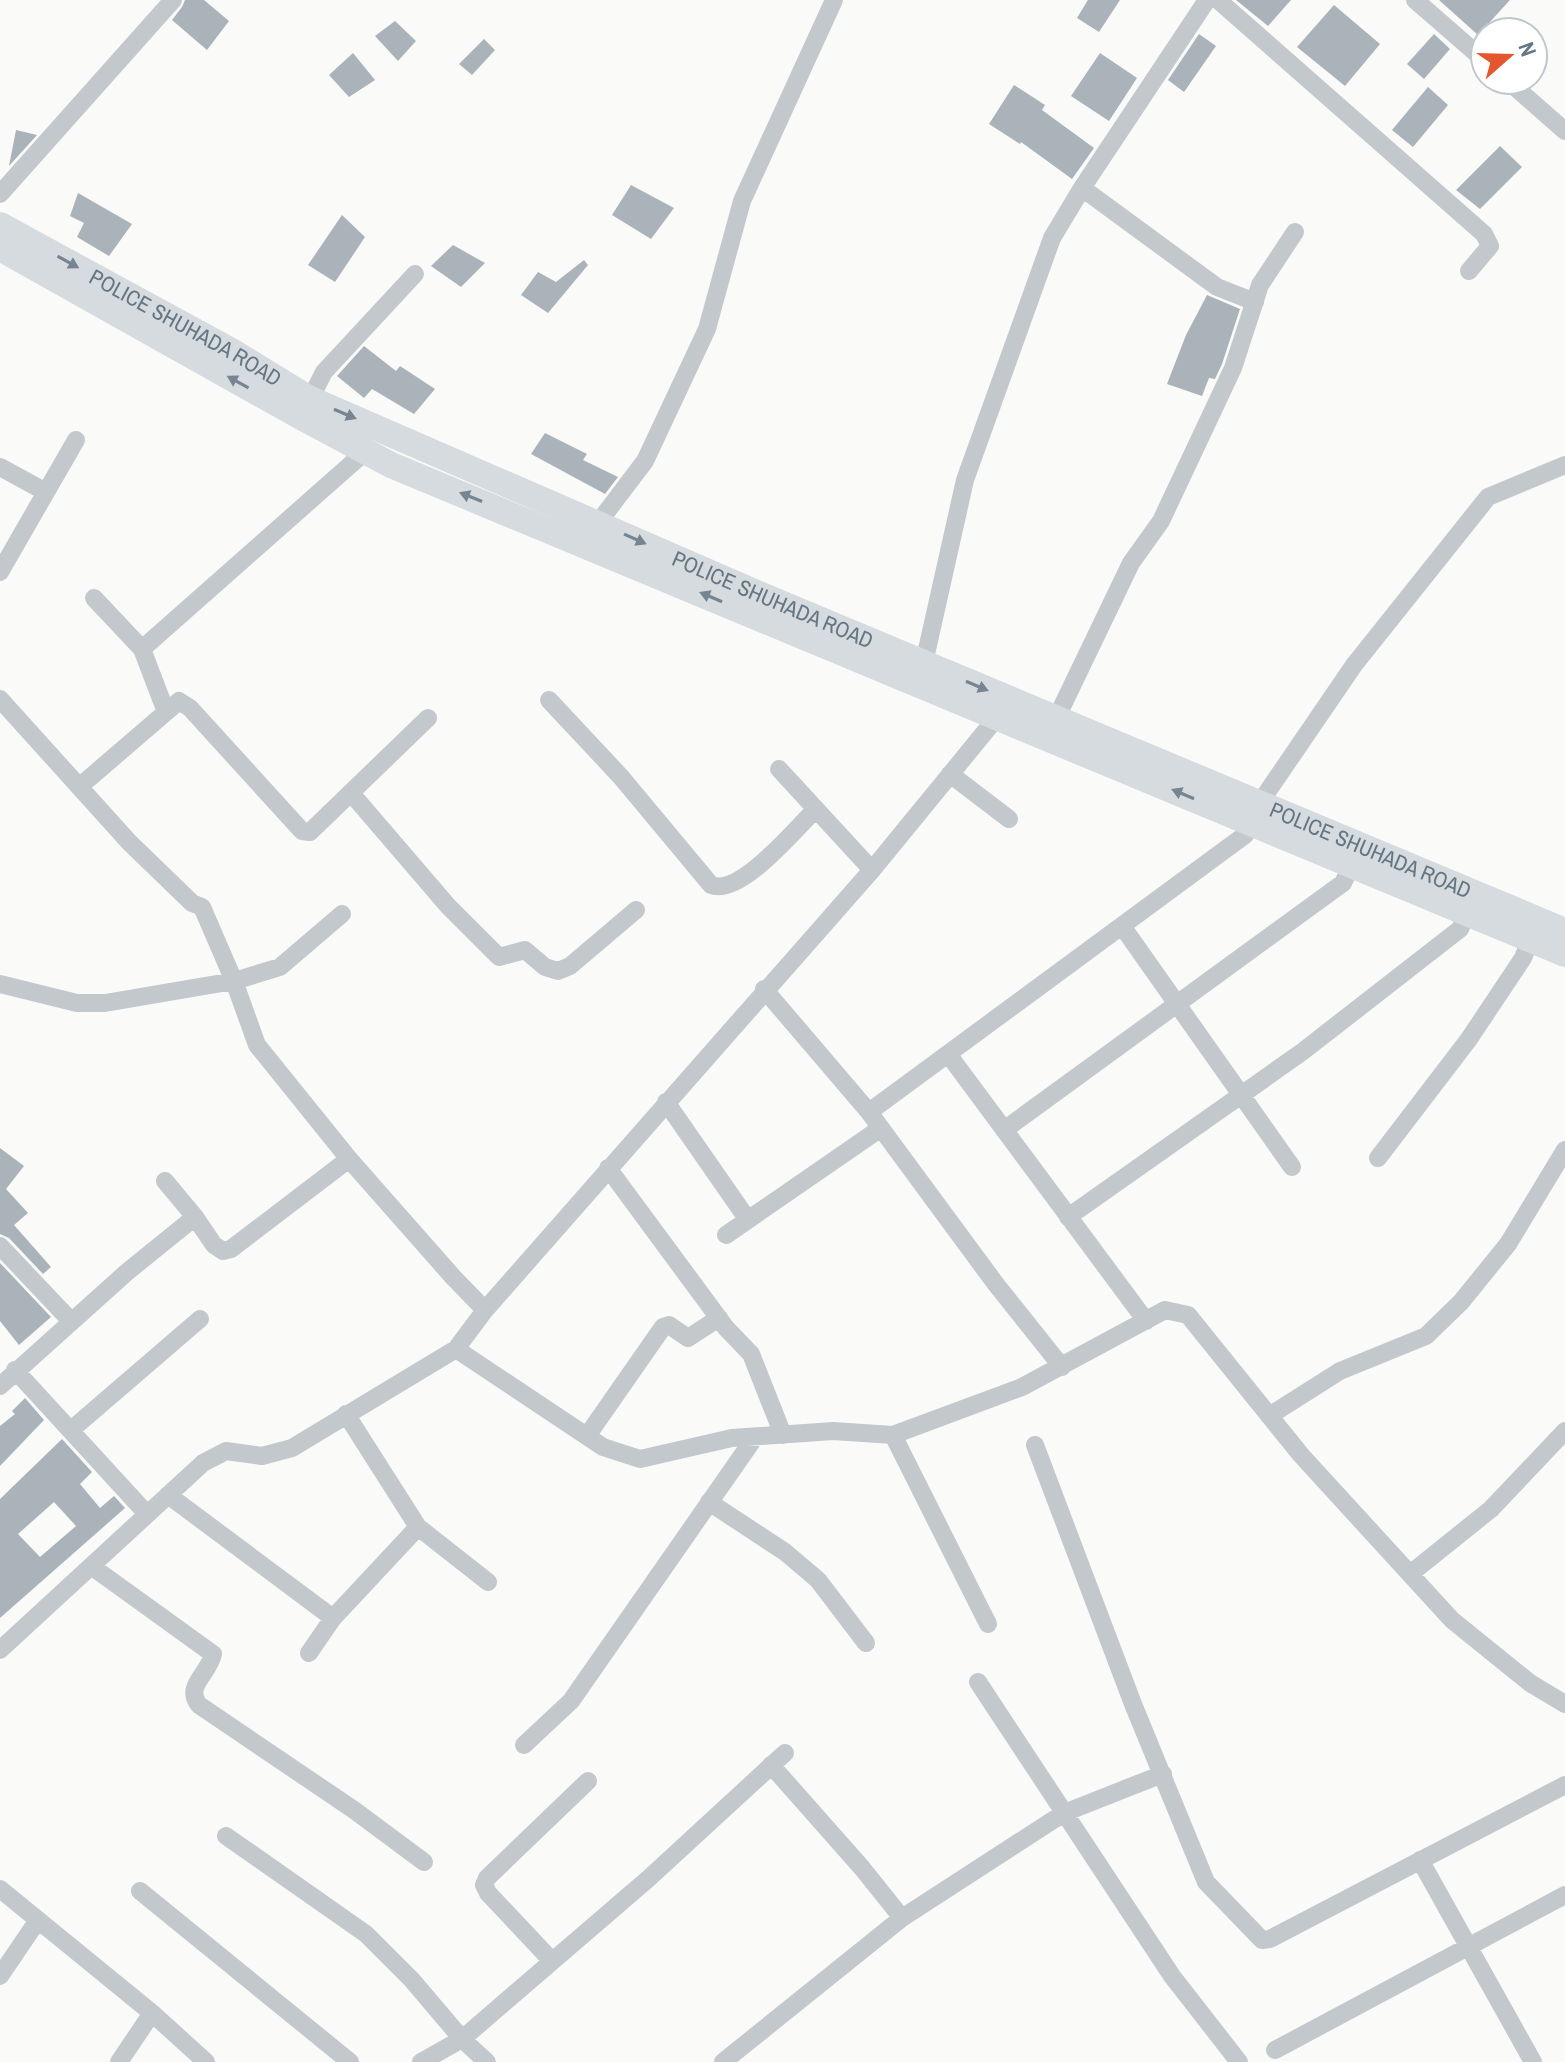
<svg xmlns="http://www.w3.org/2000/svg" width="1565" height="2062" font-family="'Archivo Narrow',sans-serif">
<rect width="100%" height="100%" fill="#fafaf8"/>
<path fill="#aab3b9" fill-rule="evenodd" d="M185 0H204L229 21 207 50 172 20 182 7Z
M1088 0H1120L1099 32 1077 18Z
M1236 0H1291L1268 26Z
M1439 0H1510L1478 35Z
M1334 5 1380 44 1345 86 1297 47Z
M395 21 416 41 398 61 375 36Z
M1199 34 1216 46 1184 92 1168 80Z
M1434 34 1450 49 1424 79 1407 64Z
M484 39 495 50 472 75 459 64Z
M353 53 375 80 349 97 329 75Z
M1100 53 1137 78 1109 121 1071 96Z
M1014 85 1045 105 1042 110 1094 148 1072 179 1021 142 1020 144 989 124Z
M1428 87 1448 105 1413 147 1392 130Z
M16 130 37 135 9 166Z
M1500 146 1522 167 1480 209 1456 190Z
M631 185 674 208 651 239 612 215Z
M78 193 132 224 109 256 77 237 84 223 70 216Z
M342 215 365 237 335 282 308 265Z
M453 245 485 263 461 287 431 266Z
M584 260 588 265 548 313 521 295 538 272 556 282Z
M1207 295 1240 309 1222 364 1215 379 1209 378 1202 396 1167 384 1186 335Z
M364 346 396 371 400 366 435 389 414 414 372 389 364 398 337 376Z
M545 433 587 454 583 460 618 477 605 494 531 454Z
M0 1148 24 1166 6 1189 28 1213 14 1225 51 1267 43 1274 9 1238 0 1234Z
M0 1263 51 1317 19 1345 0 1321Z
M25 1398 44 1420 0 1466V1426L15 1414 12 1411Z
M62 1439 92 1472 80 1484 100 1508 114 1496 125 1508 0 1618V1499ZM54 1502 76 1526 40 1557 18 1534Z"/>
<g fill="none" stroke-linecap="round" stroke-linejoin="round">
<path stroke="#c3c8cc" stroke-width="18" d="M1218 0 1484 234 1490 246 1469 271
M1415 0 1485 61
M1507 80 1565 131
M1082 188 1217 287 1255 302
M0 194 173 0
M306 407 324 372 415 274
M0 467 46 492
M598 523 645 461 707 329 742 201 834 0
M0 572 76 440
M94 598 142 649 166 712
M142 649 366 451
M924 663 965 480 1052 238 1082 188 1207 0
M0 699 129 842 192 903 202 907 234 981 257 1045 349 1159 453 1277 485 1310
M549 700 621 777 711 885C740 897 795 829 816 809
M1056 719 1131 563 1161 521 1233 368 1260 285 1295 232
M779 769 872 870
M950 774 1009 819
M79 787 179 701 190 708 302 831 310 832 428 718
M351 793 448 906 499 957 525 950 545 967 558 971 570 966 636 910
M1259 804 1354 665 1488 497 1565 465
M1122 926 1292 1167
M0 984 77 1003H105L234 981 280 967 342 914
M764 989 869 1112 995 1283 1062 1367
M948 1054 1146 1321
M666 1102 748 1220
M869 1112 1245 835 1251 823
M1004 1130 1343 883 1351 866
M1378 1158 1469 1039 1523 958 1530 940
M608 1168 726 1328 751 1354 783 1435
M165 1181 195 1217 214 1245 223 1251 231 1249 349 1159
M1068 1217 1302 1052 1460 929 1467 914
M726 1235 881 1128
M0 1246 71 1321
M456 1349 603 1447 640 1459 732 1438 833 1431 893 1435 1022 1387 1165 1310 1188 1315 1301 1455 1452 1620 1530 1683 1565 1704
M15 1370 147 1514
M0 1386 127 1272 195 1217
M346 1414 418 1527 488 1582
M1269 1416 1340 1371 1426 1336 1461 1302 1508 1244 1565 1150
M71 1430 200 1319
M893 1435 988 1624
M587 1436 663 1327 669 1325 688 1338 719 1318
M1035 1445 1133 1704 1206 1882 1262 1940 1270 1939 1565 1785
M168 1495 333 1618
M709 1502 785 1552 818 1580 866 1643
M91 1566 213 1654C209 1674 184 1686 199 1705L354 1810 424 1862
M1410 1574 1491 1509 1565 1431
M0 1650 203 1463 226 1451 262 1456 292 1448 456 1349 485 1310 872 870 998 716
M309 1653 333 1618 418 1527
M978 1682 1172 1976 1239 2062
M524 1745 571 1701 755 1437
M771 1765 862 1868 902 1918
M226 1836 366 1934 412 1980 462 2039 487 2062
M1420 1860 1533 2062
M0 1889 152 2013 206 2062
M140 1891 350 2062
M552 1961 488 1893 484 1885 487 1878 588 1781
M0 1976 38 1920
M1275 2050 1565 1895
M119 2062 152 2013
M421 2062 462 2039 648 1879 785 1753
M723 2062 902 1918 1064 1813 1163 1774"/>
<g stroke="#d6dbdf" stroke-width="26">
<path id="s1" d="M0 225 235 353 310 399 773 600 1565 931"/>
<path d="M0 248 301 417 391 465 1565 954"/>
</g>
</g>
<defs><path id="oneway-solid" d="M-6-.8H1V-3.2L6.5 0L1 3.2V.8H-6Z" transform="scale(2)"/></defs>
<g fill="#768591">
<use href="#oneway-solid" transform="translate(68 262) rotate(29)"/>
<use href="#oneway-solid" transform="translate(238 382) rotate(-151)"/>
<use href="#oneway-solid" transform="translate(345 414) rotate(23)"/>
<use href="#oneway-solid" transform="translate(471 497) rotate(-158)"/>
<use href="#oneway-solid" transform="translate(635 539) rotate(24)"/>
<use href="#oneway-solid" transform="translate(711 597) rotate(-157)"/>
<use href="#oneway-solid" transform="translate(977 686) rotate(23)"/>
<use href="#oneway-solid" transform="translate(1183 794) rotate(-157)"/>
</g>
<g text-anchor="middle" stroke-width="8" stroke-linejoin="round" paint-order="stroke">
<g font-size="22" fill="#657683" stroke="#fff">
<text dy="8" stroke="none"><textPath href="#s1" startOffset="212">POLICE SHUHADA ROAD</textPath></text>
<text dy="8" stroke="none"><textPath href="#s1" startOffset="860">POLICE SHUHADA ROAD</textPath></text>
<text dy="8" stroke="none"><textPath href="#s1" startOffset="1508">POLICE SHUHADA ROAD</textPath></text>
</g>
</g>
<g transform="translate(1509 56) rotate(70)"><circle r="38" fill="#ffffff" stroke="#c1c8cd" stroke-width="2"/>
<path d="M0-6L14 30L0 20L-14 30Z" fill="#e4572e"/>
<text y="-12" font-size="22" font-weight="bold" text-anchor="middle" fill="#657683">N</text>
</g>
</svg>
